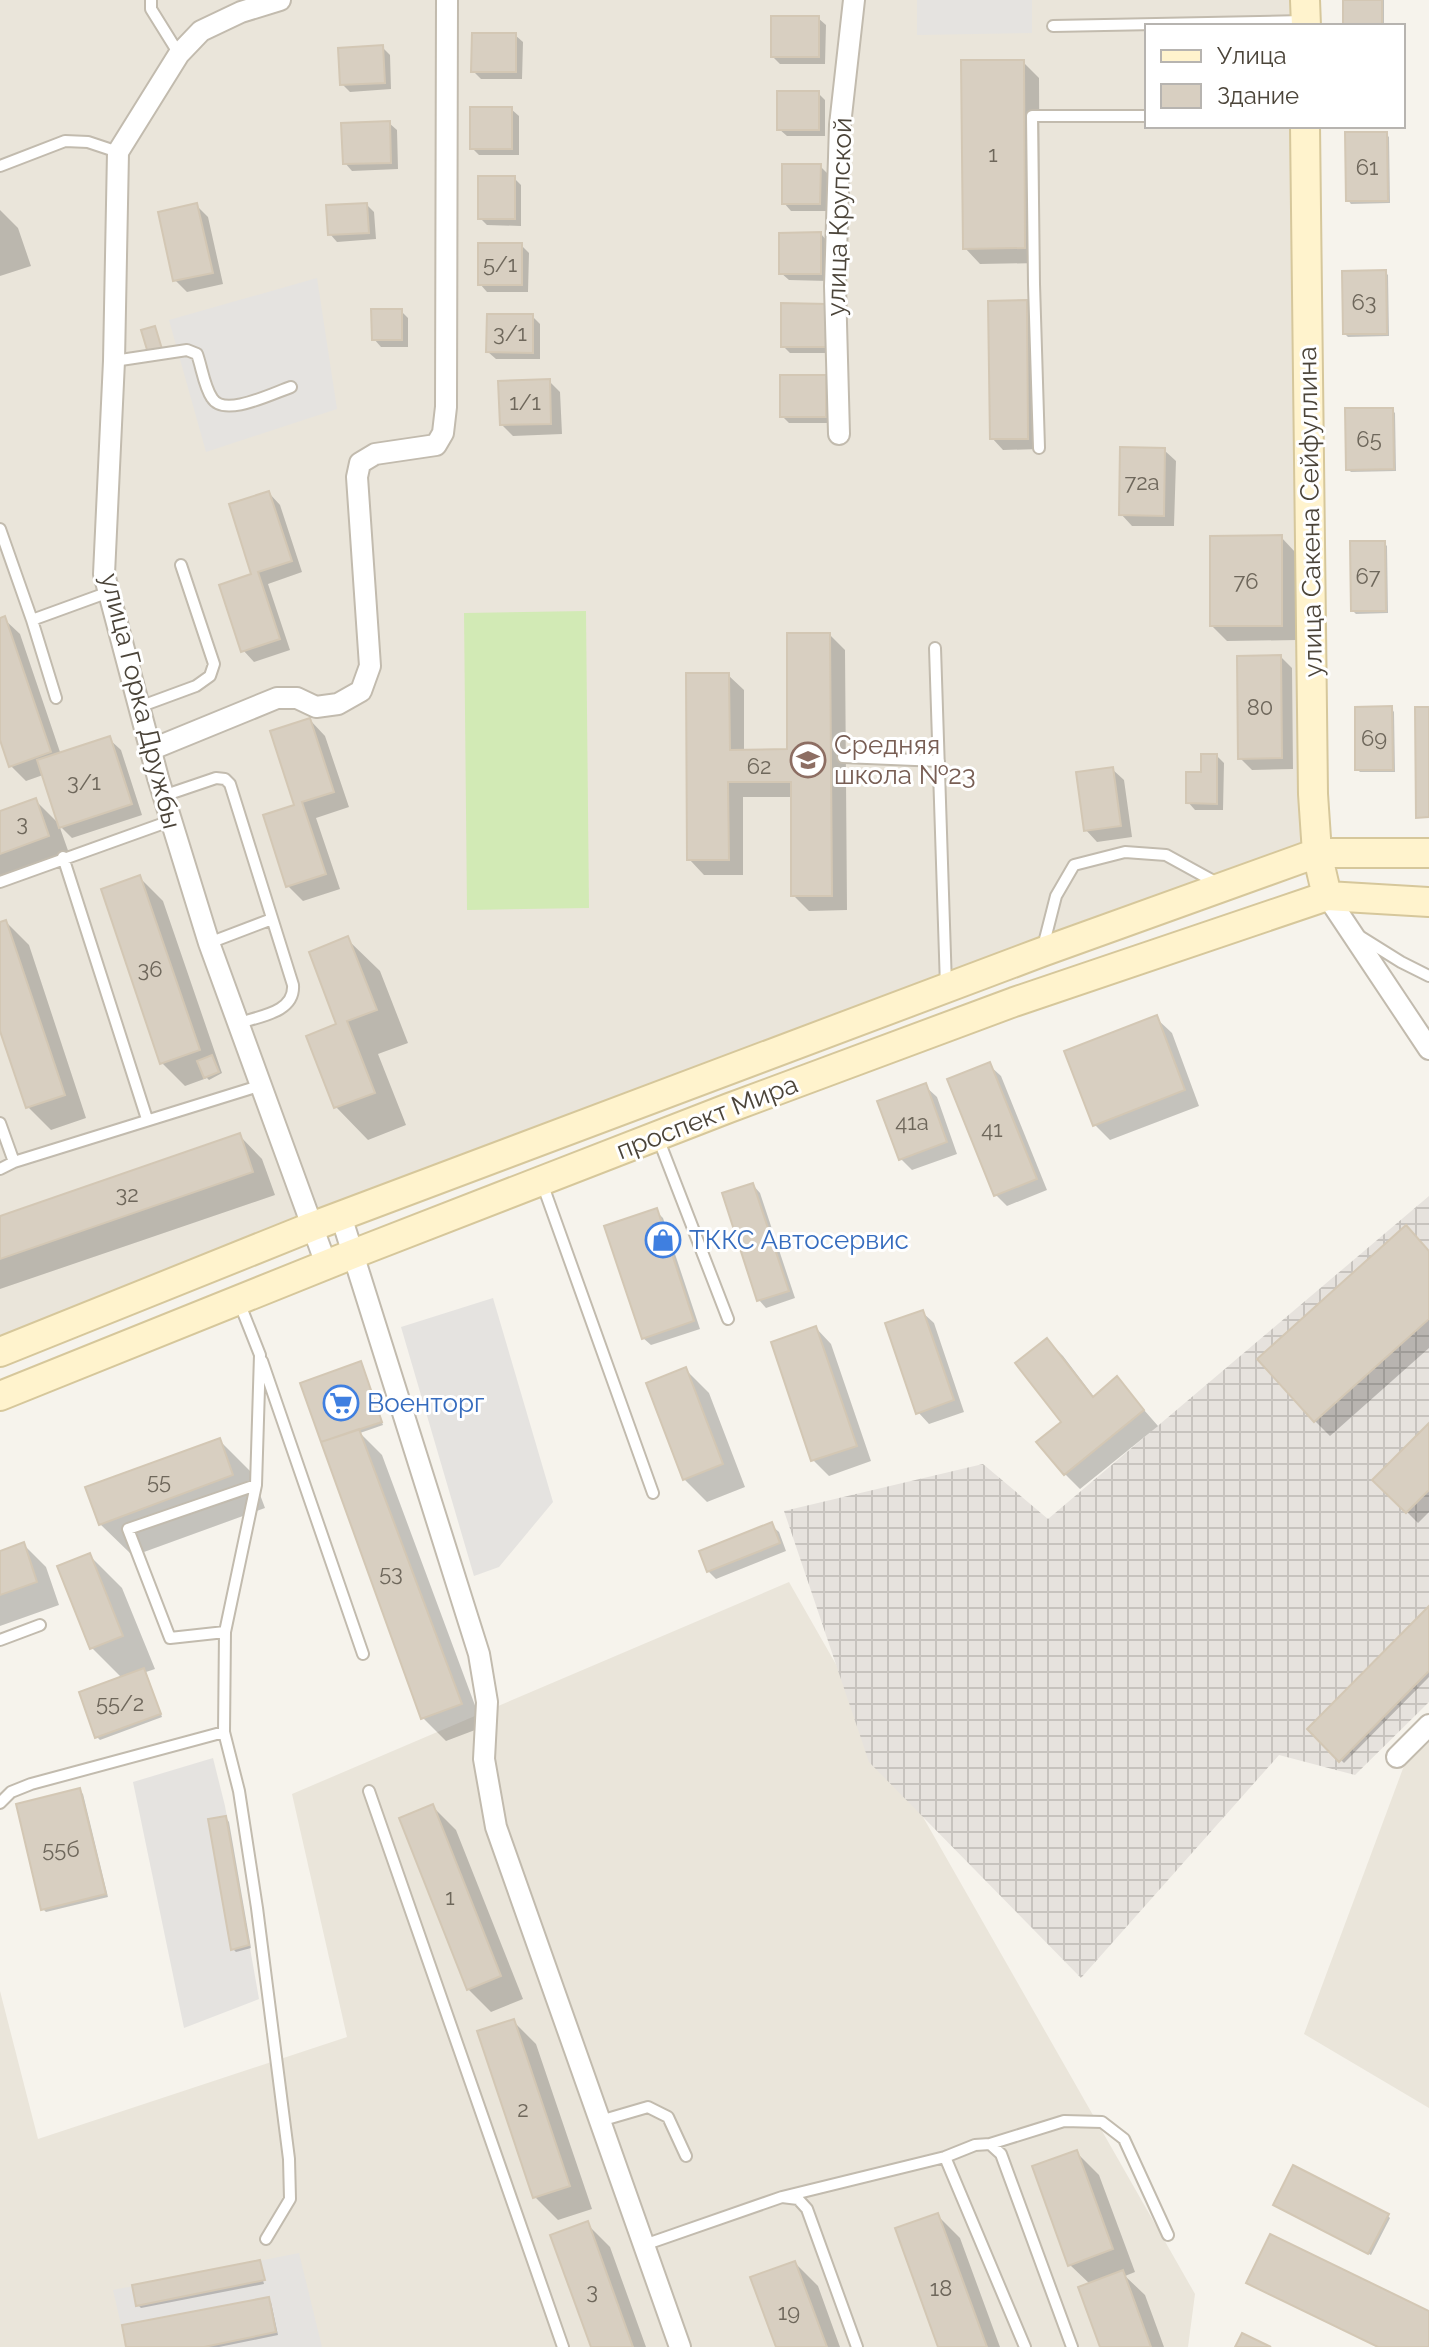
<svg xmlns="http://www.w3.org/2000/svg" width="1429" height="2347" font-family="Raleway,sans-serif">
<defs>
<pattern id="industrial-grid" width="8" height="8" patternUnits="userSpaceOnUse" patternTransform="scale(2)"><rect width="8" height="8" fill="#e6e2dd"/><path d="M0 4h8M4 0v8" fill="none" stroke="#c7c3be"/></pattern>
</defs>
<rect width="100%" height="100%" fill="#f6f3ec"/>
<path fill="#eae5da" d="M0 0H1307L1308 26H1147V126H1309L1317 853 0 1358Z
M789 1582 1195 2294 1188 2347H0V1991L38 2139 347 2037 292 1794Z
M1429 1734V2108L1304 2034 1408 1755Z"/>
<path fill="url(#industrial-grid)" d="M1429 1196V1702L1355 1775 1279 1755 1081 1978 869 1762 784 1511 983 1464 1048 1519Z"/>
<path fill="#d2eab5" d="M586 611 589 908 467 910 464 613Z"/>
<path fill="#e5e3e0" d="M917 0H1032V33L917 35Z
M317 278 337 409 206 452 169 320Z
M493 1298 553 1502 499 1567 474 1576 401 1327Z
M213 1758 225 1806 259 1999 184 2028 133 1782Z
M299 2253 322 2347H126L113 2290Z"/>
<path fill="#0003" d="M1345 0H1384V26H1345Z
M818 18 826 25 825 64H780L773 57Z
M515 35 523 42 522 79H481L473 71Z
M382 47 390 55 391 89 350 92 342 84Z
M1023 62 1039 78 1040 263 980 264 965 248Z
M818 93 825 100V136H787L779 129Z
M511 109 519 116V155H479L472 148Z
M389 123 397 130 398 169 352 171 345 163Z
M1386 134 1389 137 1390 203 1351 204 1348 200Z
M820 166 827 173V211H791L784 203Z
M514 178 521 185V226L487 225 480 218Z
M367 205 374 212 376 239 337 242 330 234Z
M197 206 208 217 223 284 187 292 175 280Z
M0 210 18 228 31 266 0 276Z
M821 234 828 242V281L789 280 781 273Z
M521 245 529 253 528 292H487L480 284Z
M1385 272 1388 275 1389 336 1348 337 1345 334Z
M1026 302 1037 314 1039 449 1003 450 992 438Z
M783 305 834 353H790L783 346Z
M401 311 408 318V347H381L374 339Z
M532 316 540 324V359H496L488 352Z
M825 377 832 385V423H789L782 416Z
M549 381 560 392 562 434 513 436 502 425Z
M1392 410 1395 413 1396 471 1351 472 1348 469Z
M1164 450 1176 461 1174 526H1132L1121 514Z
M269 493 280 505 302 572 268 584 290 650 254 662 243 650Z
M1281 537 1296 553 1297 640 1227 641 1212 626Z
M1384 543 1387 546 1388 613 1356 614 1353 611Z
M4 619 20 634 61 755 109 739 121 750 142 815 72 838 59 825 71 859 0 884V813L35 800 60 825 43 775 26 781 11 766 0 734V620Z
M830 635 845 650 847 910 809 911 793 895V797H743V875H704L689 859 728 675 744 690V752L789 751Z
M1281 657 1292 668 1293 769 1252 770 1240 758Z
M1391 708 1394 712 1395 772H1360L1357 769Z
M310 720 325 736 349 807 316 818 340 889 303 901 288 886Z
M1217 756 1224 763 1223 810H1195L1188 802 1203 774Z
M1112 769 1124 780 1132 837 1097 842 1086 830Z
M140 878 163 901 222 1073 209 1080 207 1078 185 1086 162 1063Z
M6 922 29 945 86 1118 51 1130 28 1107 0 1025V924Z
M347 939 380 971 408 1043 378 1054 406 1125 368 1140 336 1107 339 1025Z
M1156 1018 1172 1033 1199 1106 1110 1140 1094 1124Z
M989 1065 1001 1076 1047 1190 1007 1206 996 1195Z
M925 1086 937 1097 957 1154 912 1170 901 1159Z
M240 1136 262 1159 275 1195 0 1289V1218Z
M753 1185 760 1193 795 1298 766 1308 759 1300Z
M656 1211 663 1218 700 1329 651 1345 643 1338Z
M1429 1252V1348L1330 1436 1315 1421Z
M922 1312 934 1323 964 1412 929 1424 918 1412Z
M816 1328 831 1344 871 1461 829 1476 813 1460Z
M1047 1340 1063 1356 1095 1398 1117 1379 1158 1426 1080 1489 1065 1474 1064 1423Z
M361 1363 383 1425 360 1433 382 1455 483 1727 446 1741 423 1718 323 1442Z
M686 1370 709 1393 745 1487 707 1502 684 1479Z
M1429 1426V1512L1418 1523 1375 1480Z
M219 1440 252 1473 265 1508 133 1556 100 1524Z
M771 1525 779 1532 786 1551 716 1579 708 1571Z
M23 1544 46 1567 59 1605 0 1626V1553Z
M89 1555 122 1588 155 1669 146 1672 162 1717 100 1740 97 1737 122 1678 92 1648 59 1567Z
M1429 1609V1677L1344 1763 1310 1729Z
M80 1791 83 1794 108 1897 46 1912 43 1909Z
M433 1807 456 1830 523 1999 491 2012 468 1989Z
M226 1818 229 1822 251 1948 236 1952 233 1949Z
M513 2021 536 2044 592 2209 558 2220 535 2197Z
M1076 2152 1099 2175 1135 2272 1125 2276 1145 2295 1164 2347H1102L1090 2284 1070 2265Z
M1275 2205 1387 2215 1390 2218 1371 2255Z
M937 2215 960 2238 1000 2347H941Z
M587 2224 610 2247 646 2347H593Z
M258 2262 264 2284 141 2308 138 2305Z
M795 2263 818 2286 840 2347H778Z
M268 2299 271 2302 278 2335 219 2347H128Z"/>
<path fill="#d8cfc1" stroke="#d3c7b4" stroke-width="2" d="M1343 0H1382V26H1343Z
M771 16H819V57H771Z
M472 33H516V72H471Z
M383 45 385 83 340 85 338 48Z
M961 60H1024L1025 248 963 249Z
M777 91H819V130H777Z
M470 107H512V149H470Z
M390 121 391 163 343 164 341 123Z
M1345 132H1387L1388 201H1346Z
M782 164H821L820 204H782Z
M478 176H515V219H478Z
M197 203 213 273 173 281 158 212Z
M367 203 369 233 328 235 326 205Z
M821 232V274H779V233Z
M478 243H522V285H478Z
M1386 270 1387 334H1343L1342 271Z
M1027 300 1028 439H990L988 301Z
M781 303 827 304V347H781Z
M371 309H402V340H372Z
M487 314H533V353L486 352Z
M155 326 162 349 148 353 141 330Z
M780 375H826V417H780Z
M550 379 551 424 500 425 498 381Z
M1345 408H1393L1394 469 1346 470Z
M1120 447 1165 448 1164 516 1119 515Z
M269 491 292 561 258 572 280 639 241 652 219 585 251 574 229 504Z
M1282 535V626H1210V536Z
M1350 541H1385L1386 611H1351Z
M5 616 51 752 9 767 0 740V618Z
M787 633H830L832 896H791V782H728L729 860H687L686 673H729L730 750 787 749Z
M1281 655 1282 758 1238 759 1237 656Z
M1392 706 1393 770H1355V707Z
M1415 707H1429V817L1416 818Z
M310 718 334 792 302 802 326 874 286 887 263 815 294 805 270 731Z
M110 736 132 804 59 828 37 760Z
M1201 754H1217V804L1186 803V772H1201Z
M1113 767 1121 826 1084 831 1076 772Z
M36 798 49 836 0 854V811Z
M140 875 200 1050 160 1064 101 889Z
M6 920 65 1095 26 1108 0 1031V922Z
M348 936 377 1010 347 1021 375 1093 334 1108 306 1036 336 1024 309 952Z
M1157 1015 1185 1090 1093 1126 1064 1051Z
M212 1055 219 1072 204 1078 197 1061Z
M990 1062 1037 1179 994 1196 947 1079Z
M926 1083 947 1142 899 1160 877 1101Z
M240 1133 253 1172 0 1259V1216Z
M753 1183 789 1291 757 1301 722 1193Z
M657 1208 694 1321 642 1339 604 1226Z
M1406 1225 1429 1251V1319L1314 1422 1257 1359Z
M923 1310 954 1400 916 1414 885 1323Z
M816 1326 857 1446 811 1461 771 1342Z
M1047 1338 1093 1397 1117 1376 1144 1410 1064 1475 1036 1442 1061 1422 1015 1363Z
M361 1361 382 1422 321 1442 300 1383Z
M686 1367 723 1464 683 1480 646 1383Z
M1429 1423V1490L1406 1513 1372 1480Z
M359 1429 462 1704 421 1719 321 1442Z
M220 1438 233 1475 99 1525 85 1487Z
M772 1522 780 1543 707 1572 699 1551Z
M24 1542 37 1582 0 1595V1551Z
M90 1553 123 1636 90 1649 57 1566Z
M1429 1606V1671L1339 1762 1307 1729Z
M144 1668 161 1714 95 1738 79 1692Z
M80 1788 106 1894 41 1910 16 1804Z
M433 1804 501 1976 467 1990 399 1818Z
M226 1816 249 1945 231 1950 208 1819Z
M514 2019 570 2186 533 2198 477 2031Z
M1077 2150 1113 2249 1068 2266 1032 2166Z
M1293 2165 1389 2214 1368 2254 1273 2205Z
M938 2213 987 2347H938L895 2228Z
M588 2221 633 2347H591L550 2235Z
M1270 2234 1429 2311V2347H1378L1246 2283Z
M260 2260 265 2280 136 2306 132 2285Z
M795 2261 827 2347H776L750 2277Z
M1123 2270 1151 2347H1100L1078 2287Z
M269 2297 276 2332 204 2347H126L122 2325Z
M1242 2333 1271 2347H1235Z"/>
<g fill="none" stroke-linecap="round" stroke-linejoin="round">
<g stroke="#c2bbae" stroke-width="14">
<path id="lane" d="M151 0V9L179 54
M1053 26 1304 21
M0 166 65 141 88 142 118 152
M114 361 187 350 197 354C202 368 204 386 212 398 224 418 273 393 291 387
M1039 448 1034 284 1032 116H1147
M0 529 32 620
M935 648 946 986
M56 698 32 620 109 592
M139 707 196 686 210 676 214 664 181 565
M843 757 939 761
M163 796 216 778 225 779 230 784 293 985C295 1012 261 1016 239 1023
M63 857 147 1119
M0 882 170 821
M1361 937 1401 962 1429 976
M209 943 272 919
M1043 947 1056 896 1074 865 1125 852 1166 855 1217 883
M0 1123 14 1162
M658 1138 728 1319
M0 1169 14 1162 262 1085
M542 1183 653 1493
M239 1302 260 1355 256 1485 225 1632 224 1732 239 1791 257 1908 289 2159 290 2199 266 2239
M262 1361 363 1654
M225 1632 170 1638 128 1529 256 1485
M0 1640 40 1625
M369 1791 563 2347
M0 1803 11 1792 31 1784 224 1732
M600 2121 648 2107 668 2117 686 2156
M990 2144 1064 2121 1102 2122 1124 2139 1168 2235
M945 2157 975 2145 990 2144 1001 2154 1072 2347
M782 2197 945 2157 1025 2347
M644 2245 782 2197 798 2199 807 2209 857 2347"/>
</g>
<g stroke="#c2bbae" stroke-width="24">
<path id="street" d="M280 0 241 12 201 31 179 54 118 152 114 361 104 574 158 778 209 943 326 1264
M839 434 835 286 840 125 854 0
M150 750 277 698H297L316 707 338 704 361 691 370 666 357 477 360 463 375 454 436 445 443 433 446 407 447 0
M1327 896 1429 1049
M341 1216 479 1654 487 1702 484 1759 496 1827 680 2347
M1397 1757 1429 1725"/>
</g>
<g stroke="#d6c79b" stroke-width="32">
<path id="secondary" d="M1305 0 1306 26
M1305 126 1313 794 1317 853 1327 896
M0 1352 311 1227 1042 952 1317 853H1429
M0 1396 353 1254 729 1108 1014 1002 1327 896 1429 902"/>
</g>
<use href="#lane" stroke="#fff" stroke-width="10"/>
<use href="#street" stroke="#fff" stroke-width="20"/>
<use href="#secondary" stroke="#fff3cd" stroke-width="28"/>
</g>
<defs>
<g id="school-ring" transform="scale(1.8)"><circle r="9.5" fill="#fff" stroke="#8d6e63" stroke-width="1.5"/><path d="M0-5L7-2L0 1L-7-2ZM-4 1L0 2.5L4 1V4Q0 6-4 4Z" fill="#8d6e63"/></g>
<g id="shop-ring" transform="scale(1.8)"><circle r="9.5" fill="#fff" stroke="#3f7fe0" stroke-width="1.5"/><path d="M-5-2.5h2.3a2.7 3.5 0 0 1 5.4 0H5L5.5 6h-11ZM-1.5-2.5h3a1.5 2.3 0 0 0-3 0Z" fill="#3f7fe0"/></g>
<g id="supermarket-ring" transform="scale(1.8)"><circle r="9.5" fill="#fff" stroke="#3f7fe0" stroke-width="1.5"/><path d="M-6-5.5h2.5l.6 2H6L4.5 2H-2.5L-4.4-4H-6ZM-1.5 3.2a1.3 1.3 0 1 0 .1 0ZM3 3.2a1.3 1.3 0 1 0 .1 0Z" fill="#3f7fe0"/></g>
</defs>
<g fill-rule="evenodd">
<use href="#school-ring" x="808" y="760"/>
<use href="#shop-ring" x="663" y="1240"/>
<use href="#supermarket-ring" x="341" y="1403"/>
</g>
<g text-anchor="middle" stroke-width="6" stroke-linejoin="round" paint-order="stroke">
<g font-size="22" fill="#6e675b">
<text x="993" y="162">1</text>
<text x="1367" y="175">61</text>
<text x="500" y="272">5/1</text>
<text x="1364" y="310">63</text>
<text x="510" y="341">3/1</text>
<text x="525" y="410">1/1</text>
<text x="1369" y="447">65</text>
<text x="1142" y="490">72а</text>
<text x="1368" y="584">67</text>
<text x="1246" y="589">76</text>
<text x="1260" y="715">80</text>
<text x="1374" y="746">69</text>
<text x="759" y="774">62</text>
<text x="84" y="790">3/1</text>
<text x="22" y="831">3</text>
<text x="150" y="977">36</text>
<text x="912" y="1130">41а</text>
<text x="992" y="1137">41</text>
<text x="127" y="1202">32</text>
<text x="159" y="1489">55</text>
<text x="391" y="1581">53</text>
<text x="120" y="1711">55/2</text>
<text x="61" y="1857">55б</text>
<text x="450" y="1905">1</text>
<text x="523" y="2117">2</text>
<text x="941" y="2296">18</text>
<text x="592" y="2299">3</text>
<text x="789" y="2320">19</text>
</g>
<g font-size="26" fill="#4b4439" stroke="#fff">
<text transform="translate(839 217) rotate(-88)" y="9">улица Крупской</text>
<text transform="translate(1310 512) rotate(-91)" y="9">улица Сакена Сейфуллина</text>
<text transform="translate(141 701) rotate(76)" y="9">улица Горка Дружбы</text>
<text transform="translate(707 1117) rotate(-21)" y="9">проспект Мира</text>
</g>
<g font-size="26" fill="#785e54" stroke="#fff" text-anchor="start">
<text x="834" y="754">Средняя<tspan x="834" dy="30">школа №23</tspan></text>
</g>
<g font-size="26" fill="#366cbe" stroke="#fff" text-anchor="start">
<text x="689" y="1249">ТККС Автосервис</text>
<text x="367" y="1412">Военторг</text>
</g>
</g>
<rect x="1145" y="24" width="260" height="104" fill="#ffffff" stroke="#b7b4b0" stroke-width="2"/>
<rect x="1161" y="50" width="40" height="12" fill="#fff3cd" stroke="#b7b4b0" stroke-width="2"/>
<text x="1217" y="64" font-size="24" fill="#4b4439">Улица</text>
<rect x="1161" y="84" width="40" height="24" fill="#d8cfc1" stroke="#b7b4b0" stroke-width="2"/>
<text x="1217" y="104" font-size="24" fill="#4b4439">Здание</text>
</svg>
